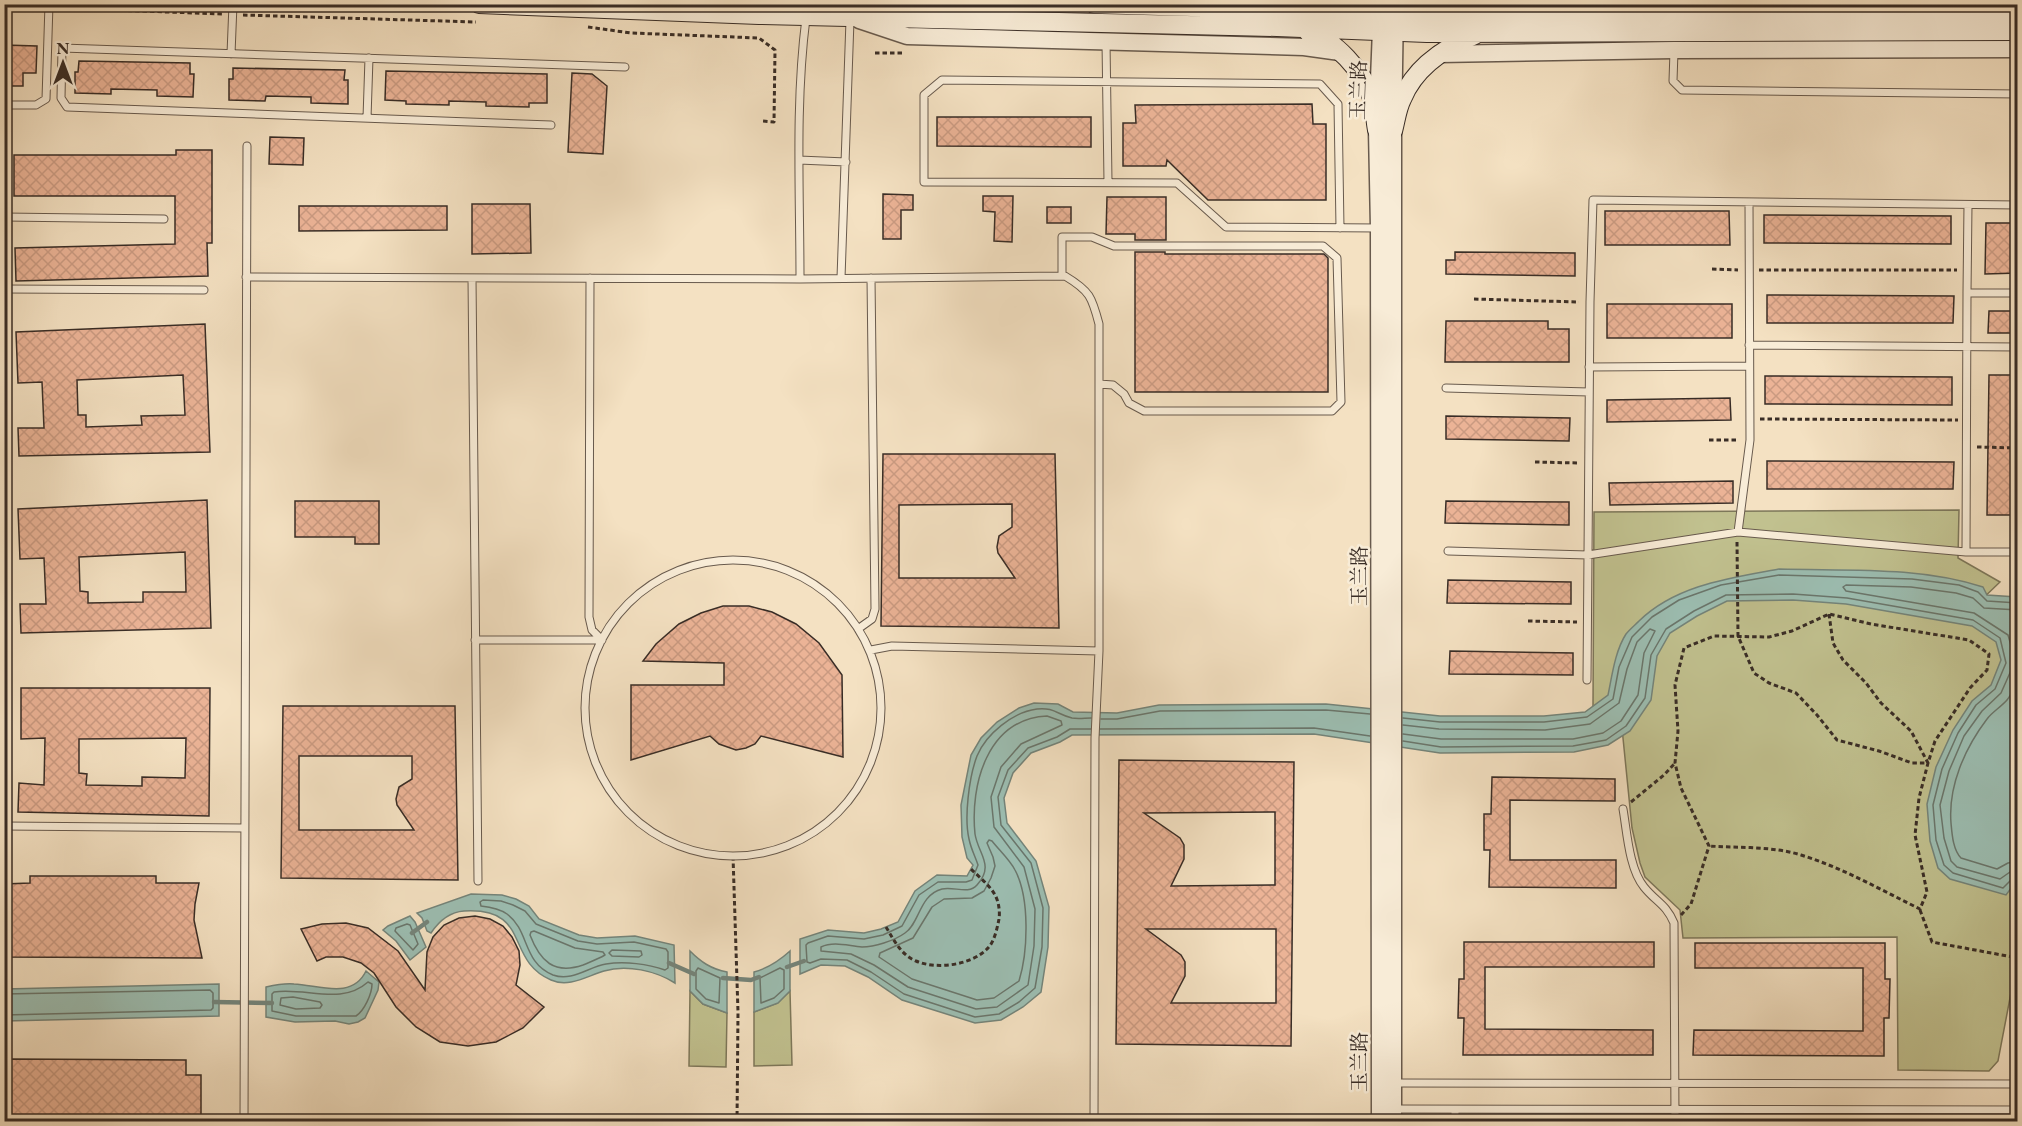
<svg xmlns="http://www.w3.org/2000/svg" width="2022" height="1126" font-family="'EB Garamond','Noto Serif SC',serif">
<defs>
<pattern id="building-cross-hatch" width="8" height="8" patternUnits="userSpaceOnUse" patternTransform="scale(1.5)"><rect width="8" height="8" fill="#ebb396"/><path d="M0 0l8 8M0 8l8-8" fill="none" stroke="#ca9a81"/></pattern>
</defs>
<rect width="100%" height="100%" fill="#f4e1c2"/>
<filter id="stains"><feTurbulence type="fractalNoise" baseFrequency=".00333" numOctaves="4"/><feColorMatrix values="0 0 0 0 .2 0 0 0 0 .09 0 0 0 0 .02 0 0 0 .5 -.17"/></filter>
<radialGradient id="worn" r=".72"><stop offset=".6" stop-color="#630" stop-opacity="0"/><stop offset="1" stop-color="#630" stop-opacity=".3"/></radialGradient>
<path fill="#c1c18f" stroke="#7d775a" stroke-width="1.5" d="M1959 510 1958 558 2000 582 1976 605 2017 612 2018 956 1998 1061 1989 1071 1898 1070 1897 937 1683 938 1680 910 1645 877 1640 863 1632 828 1620 708H1593L1594 512Z
M690 991 703 1004 727 1013 726 1067 689 1066Z
M790 991 792 1065 754 1066V1012L777 1003Z
M1695 1119 1988 1120 1989 1121H1694Z"/>
<path fill="#9cbeb2" stroke="#74847a" stroke-width="1.5" d="M1779 569C1846 571 1918 566 1983 587L1987 595 2017 597 2018 879 2006 895 1950 879 1938 868 1930 841 1927 804 1936 767 1953 730 1972 701 1991 685 2001 660 1996 642 1972 626 1846 604 1793 600 1727 601 1697 616 1670 633 1657 656 1651 700 1630 731 1608 745 1574 752 1440 753 1314 734 1072 735 1060 742 1031 753 1013 773 1004 798 1007 823 1036 861 1049 907 1048 947 1041 992 1023 1007 1001 1020 975 1023 902 1000 868 977 845 966 821 965 800 974V939L828 930 864 933 881 929 898 922 915 891 937 875 967 876 973 865 967 858 962 837 961 805 971 755 981 738 997 722 1019 708 1034 703 1058 704 1073 712 1117 713 1159 705 1326 704 1440 716H1544L1585 712 1608 695C1612 676 1615 651 1626 634 1630 629 1635 625 1639 621 1676 585 1730 578 1779 569Z
M471 894 502 895 516 899 529 906 539 919 579 935 597 938 635 936 674 945 675 983C656 971 627 964 604 971 587 976 569 988 551 980 504 960 532 907 464 911 449 912 439 921 431 933L427 931 422 918 417 913Z
M410 916 415 922 426 947 410 960 396 941 383 930 388 926Z
M690 951C701 962 711 969 727 972V1013L703 1004 690 991Z
M790 951V991L778 1003 754 1012V972C769 968 779 961 790 951Z
M366 971 379 982 378 990 365 1018 358 1022 349 1024 335 1021 295 1022 266 1017V987C275 985 285 983 294 984 319 985 352 1000 366 971Z
M219 984V1016L5 1021V989Z"/>
<g fill="none" stroke-linecap="round" stroke-linejoin="round">
<path stroke="#6a766c" stroke-width="1.5" d="M2018 610 1984 608 1973 598 1956 593 1911 587 1846 585 1843 587 1846 591 1974 613 2008 635 2014 656 2013 666 2001 693 1982 711 1964 736 1949 771 1940 805 1944 838 1951 861 1957 867 2000 879 2010 872 2018 870
M2018 679C2015 686 2012 694 2007 700 2001 707 1992 712 1987 719 1965 748 1948 786 1951 823 1952 834 1953 850 1961 858L1997 869 2008 863 2018 861
M1047 716 1061 721 1062 725 1021 744 1001 767 991 797 994 827 1024 867 1035 909 1034 946 1028 985 997 1007 976 1009 908 987 874 965 851 954 821 951V947C834 941 848 946 862 947 874 947 894 941 905 933 920 923 919 895 942 889 954 886 968 895 977 885 995 865 978 854 975 834 970 785 987 719 1047 716Z
M1403 718 1440 722H1544L1587 717 1613 699 1619 667 1632 637 1652 617 1679 600 1721 585 1779 575 1912 579 1959 585 1978 592 1987 601 2018 603
M1101 719H1117L1160 711 1326 710 1370 714
M1403 725 1439 729 1545 730 1590 724 1619 703 1627 669 1637 642 1650 629 1655 631 1644 653 1638 695 1621 721 1603 733 1573 739H1441L1403 734
M1091 729H1070L1057 737 1028 748 1008 770 998 797 1001 825 1031 863 1043 908 1042 947 1035 988 1019 1002 999 1014 975 1017 904 994 871 972 847 960 821 959 810 963 807 962 806 945 808 943 828 936 864 939 883 935 902 926 919 895 938 882H966L972 880 978 865C975 856 971 849 969 839 964 818 969 777 977 756 986 734 1013 712 1037 709 1054 707 1058 715 1072 718 1078 719 1085 718 1091 718
M1100 729 1314 728 1370 736
M1403 741 1441 747 1573 746 1606 740 1626 726 1645 698 1651 655 1666 629 1694 611 1726 595 1793 594 1847 598 1973 620 2000 638 2006 663 1995 689 1976 705 1958 733 1942 769 1933 805 1936 840 1944 865 1953 873 2003 888 2012 879 2018 878
M989 840 992 841C999 850 1010 860 1015 870 1030 898 1028 952 1019 981L994 998 977 1000 912 979 879 957 880 953 913 938 932 907 944 899 972 898 984 891 991 878 995 866 993 857 987 843Z
M483 900 501 901 513 905 525 911 536 924 578 941 597 944 634 942 666 949 668 952V968L665 970C648 964 625 961 606 964 588 967 572 982 553 975 522 962 530 931 507 914 500 909 490 907 481 906L480 902Z
M407 924 410 925 418 944 413 950 395 931 396 928Z
M534 931 575 948 603 952 605 955C598 959 590 962 583 965 554 975 540 961 530 935L531 932Z
M612 950 641 951 642 955 639 957 612 956 609 953Z
M698 968 720 978 719 1003 706 999 696 989V971Z
M780 968 784 970V989L774 998 761 1003 760 978Z
M368 982 372 984C372 994 364 1011 356 1016H296L272 1011V994L274 992C306 987 341 1006 368 982Z
M4 994 210 990 213 993V1008L211 1010 4 1015
M293 997 320 1002 322 1005 320 1008 296 1009 280 1005 281 998Z"/>
<path stroke="#74847a" stroke-width="4.5" d="M412 933 427 922
M669 963 694 974
M787 967 804 961
M723 978 751 980 759 977
M214 1002 272 1003"/>
</g>
<path fill="url(#building-cross-hatch)" stroke="#392d26" stroke-width="1.5" fill-rule="evenodd" d="M4 45 37 46 36 73H23V86H4Z
M79 61 190 63V74H194L193 97 157 96V90L111 89V94L75 93V72H78Z
M233 68 345 70 344 80H348V104L311 103V97L266 96 265 101 229 100V79H233Z
M386 71 547 74V103H529V107L486 106V102L449 101V105L406 104V101L385 100Z
M572 73 592 74 607 86 603 154 568 152Z
M1312 104 1313 124H1326V200H1208L1167 160 1166 166H1123V123H1136L1135 105Z
M937 117H1091V147L937 146Z
M270 137 304 138 303 165 269 164Z
M176 150H212V243H207L208 276 16 281 15 248 175 244V196H14V155H176Z
M883 194 913 195V210H901V239H883Z
M983 196H1013L1012 242 994 241 995 212 983 211Z
M1107 197H1166V240H1135V234H1106Z
M472 204H530L531 253 472 254Z
M299 206H447V230L299 231Z
M1047 207H1071V223H1047Z
M1605 211H1729L1730 245H1605Z
M1764 215 1951 216V244L1764 243Z
M1986 223H2018V273L1985 274Z
M1135 252H1165V254H1324L1328 258V392H1135Z
M1455 252 1575 253V276L1446 274V260H1455Z
M1767 295 1954 296 1953 323H1767Z
M1607 304H1732V338H1607Z
M1989 311H2018V333H1988Z
M1446 321H1548V329H1569V362H1445Z
M205 324 210 452 19 456 18 428H44L42 382 18 383 16 332ZM183 375 185 415 141 416 142 425 86 427V415H78L77 380Z
M1989 375H2018V515H1987Z
M1765 376 1952 377V405L1765 404Z
M1730 398 1731 420 1607 422V400Z
M1446 416 1570 418 1569 441 1446 439Z
M883 454H1055L1059 628 881 626ZM1012 504V527L999 536 997 547 998 553 1015 578H899V505Z
M1767 461 1954 462 1953 489H1767Z
M1733 481V503L1610 505 1609 483Z
M207 500 211 628 21 633 20 604H46L44 558 20 559 18 509ZM185 552 186 592H143V602L88 603V592L80 591 79 557Z
M295 501H379V544H355V537H295Z
M1446 501 1569 502V525L1445 523Z
M1448 580 1571 582V604L1447 603Z
M723 606H749L772 612 796 624 819 643 842 675 843 757 761 736 755 744 746 748 736 750 719 744 710 736 631 760V685H724V663L643 661 656 644 679 624 701 613Z
M1450 651 1573 653V675L1449 674Z
M21 688H210L209 816 18 812 19 783 44 785 45 738 21 739ZM186 738 185 778 142 777V786L86 785 87 774 79 773V739Z
M283 706H455L458 880 281 878ZM299 756H412V779L399 787 396 799 397 805 414 830H299Z
M1119 760 1294 762 1291 1046 1116 1044ZM1275 812V885L1171 886 1184 859V845L1180 838 1144 813ZM1146 929H1276V1003H1171L1185 976V962L1181 955Z
M1492 777 1615 779V801L1510 800V860H1616V888L1489 887 1490 850H1484V814H1491Z
M30 876H156V883H199L195 904 194 920 202 958 4 957V884L30 883Z
M475 916 490 919 503 926 512 937 519 951 520 965 516 985 544 1007 523 1028 496 1042 468 1046 440 1042 416 1027 396 1007 374 973 361 963 343 957H326L317 961 301 929 322 924 346 923 368 928 398 951 425 990 427 952 433 937 444 925 459 918Z
M1464 942H1654V967H1485V1029L1653 1030V1055H1463L1464 1018H1458L1459 979H1464Z
M1695 943H1885V979H1890L1889 1018H1884V1056L1693 1055 1694 1030 1863 1031V968H1695Z
M11 1059 186 1060V1075H201V1122H4V1074H11Z"/>
<g fill="none" stroke-linecap="round" stroke-linejoin="round">
<g stroke="#685a4d" stroke-width="9">
<path id="service" d="M1106 42 1108 182
M1674 51 1673 81 1682 90 2018 94
M231 54 233 4
M4 105H36L46 99 49 4
M367 118 369 58
M551 125 67 107 61 98 62 48 625 67
M799 160 846 162
M4 217 164 219
M1340 228 1338 104 1320 84 942 80 924 95V182L1177 183 1226 227 1379 228
M1062 276V237H1092L1114 246H1323L1337 258 1341 402 1332 411H1144L1129 403 1124 394 1113 385 1099 384
M246 277 800 279 1065 276C1090 291 1092 297 1099 324V651L1095 738 1094 1122
M472 278 478 881
M590 278 589 617 592 630 602 640
M841 278 850 20
M800 279C800 192 795 104 806 18
M4 289 204 290
M1967 293 1968 205
M1749 345 2018 347
M1589 367 1749 366
M1446 388 1589 392
M1738 532 1750 440 1749 202
M1448 551 1588 555 1738 532 1966 552 1967 293H2018
M1966 552H2018
M585 708a148 148 0 1 1 296 0a148 148 0 1 1-296 0Z
M858 629 872 619 875 609 871 278
M475 640H602
M871 650 892 646 1099 651
M1587 680 1590 302 1593 200 2018 205
M1623 809C1627 832 1629 869 1644 887 1656 902 1666 904 1674 923L1675 1122
M4 826 244 828
M1393 1083 2018 1084
M1394 1109 2018 1110
M1455 1110V1122
M244 1122 247 146
M2013 1122 2018 1066"/>
</g>
<g stroke="#685a4d" stroke-width="19">
<path id="tertiary" d="M859 20 907 36 1304 47 1340 52
M1439 54 1674 50 2018 49
M1380 1122 1379 228 1377 130 1382 4
M1393 1122V131L1395 4"/>
</g>
<g stroke="#392d26" stroke-width="20">
<path id="secondary" d="M479 4 759 15 1277 27 1427 33 2018 31
M1094 4 1290 10 1419 17H2018
M1308 32C1335 40 1363 71 1372 98 1375 108 1375 120 1377 130
M1393 131C1396 120 1397 109 1402 99 1415 67 1444 48 1475 35"/>
</g>
<path stroke="#392d26" stroke-width="3" stroke-dasharray="4.5 3" stroke-linecap="butt" d="M4 6 39 8
M60 8 222 14
M243 15 476 22
M588 27 631 33 759 38 775 50 774 122 763 121
M875 53H903
M1712 269 1738 270
M1759 270H1957
M1474 299 1579 302
M1760 419 1958 420
M1709 440H1739
M1977 447 2018 448
M1535 462 1578 463
M1737 542 1738 636 1754 673 1769 683 1796 693 1817 715 1837 740 1879 751 1912 763H1928L1911 731 1881 703 1866 683 1843 660 1833 643 1829 614
M1528 621 1577 622
M1631 802 1664 775 1675 763
M733 856 738 1012 737 1122
M1920 910 1932 942 2018 958
M1681 915 1691 904 1709 846 1681 788 1675 763 1678 731 1675 685 1684 648 1714 636 1769 637 1792 631 1829 614 1871 624 1969 640 1989 654 1987 670 1970 688 1935 741 1928 763 1919 798 1915 835 1927 892 1920 909C1881 890 1843 868 1801 855 1772 846 1739 848 1709 846
M886 927C894 940 901 955 916 961 937 970 971 965 987 949 994 943 997 929 999 919 1000 913 999 903 996 897 991 886 979 877 971 869"/>
<use href="#service" stroke="#f8ecd7" stroke-width="7"/>
<use href="#tertiary" stroke="#f8ecd7" stroke-width="16"/>
<use href="#secondary" stroke="#f8ecd7" stroke-width="18"/>
</g>
<g text-anchor="middle" stroke-width="5" stroke-linejoin="round" paint-order="stroke">
<g font-size="20" fill="#392d26" stroke="#f8ecd7">
<text transform="translate(1358 90) rotate(-88)" y="7">玉兰路</text>
<text transform="translate(1359 576) rotate(-90)" y="7">玉兰路</text>
<text transform="translate(1359 1062) rotate(-90)" y="7">玉兰路</text>
</g>
</g>
<rect width="2022" height="1126" fill="none" stroke="#f4e1c2" stroke-width="24"/>
<rect x="6" y="6" width="2010" height="1114" fill="none" stroke="#392d26" stroke-width="3"/>
<rect x="12" y="12" width="1998" height="1102" fill="none" stroke="#392d26" stroke-width="1.5"/>
<g transform="translate(63 63)" stroke="#f8ecd7" stroke-width="4.5" paint-order="stroke">
<path d="M0-4.5L10 22L0 15L-10 22Z" fill="#392d26"/>
<text y="-9" font-size="16" font-weight="bold" text-anchor="middle" fill="#392d26">N</text>
</g>
<rect width="100%" height="100%" filter="url(#stains)"/>
<rect width="100%" height="100%" fill="url(#worn)"/>
</svg>
